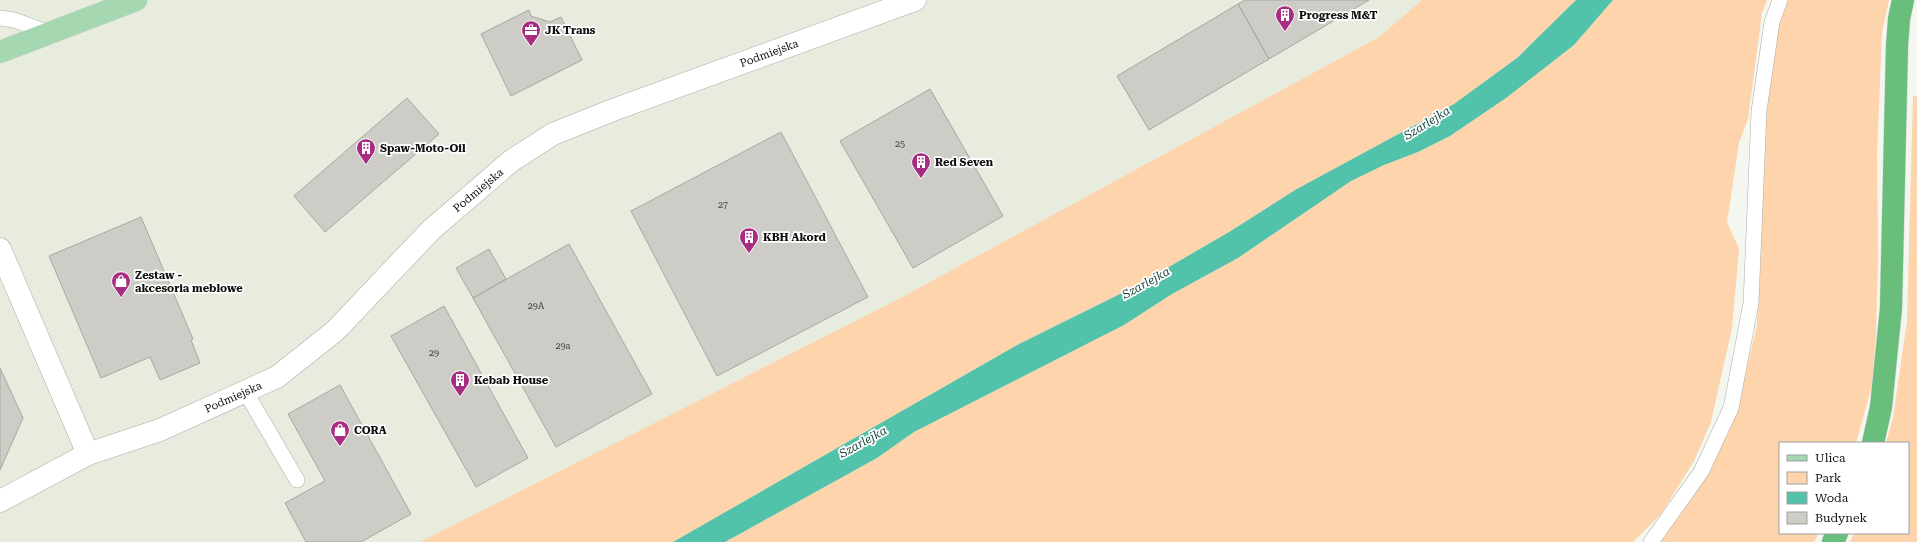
<svg xmlns="http://www.w3.org/2000/svg" width="1917" height="542" font-family="'Roboto Serif',serif">
<rect width="100%" height="100%" fill="#f4f6f0"/>
<path fill="#e8ecdf" d="M0 0H1422L1379 37 906 295 420 542H0Z"/>
<path fill="#fdd4ac" d="M1422 0H1576L1517 58 1454 104 1295 190 1229 232 1136 286 1019 344 673 542H420L906 295 1379 37Z
M1613 0H1767L1762 13 1748 119 1739 143 1727 222 1739 249 1732 328 1711 422 1694 461 1661 514 1633 542H725L877 458 914 432 1124 325 1172 294 1238 258 1351 181 1384 165 1418 152 1450 136 1506 98 1574 45Z
M1788 0H1889L1882 32 1877 153 1878 257 1876 332 1872 385 1856 443H1780V533H1819L1814 542H1658L1738 403 1757 325 1763 111 1780 20Z
M1913 96H1917V542H1850L1854 533H1908V443H1886L1893 418 1907 321Z"/>
<path fill="#53c2ab" d="M1576 0H1613L1574 45 1506 98 1450 136 1418 152 1384 165 1351 181 1238 258 1172 294 1124 325 914 432 877 458 725 542H673L1019 344 1136 286 1229 232 1295 190 1454 104 1517 58Z"/>
<path fill="#cdccc6" stroke="#a8a7a1" d="M1245 0H1369L1269 59 1238 4Z
M1238 4 1269 59 1149 130 1117 76Z
M529 10 531 16 550 22 561 17 582 60 511 96 481 34Z
M930 89 1003 216 913 268 840 141Z
M407 98 439 134 325 232 294 196Z
M781 132 868 297 717 376 631 211Z
M141 217 193 339 191 340 200 363 160 380 150 357 101 378 49 256Z
M569 244 652 394 556 447 473 298Z
M489 249 506 279 473 298 456 268Z
M444 306 528 458 476 487 391 336Z
M0 368 23 418 0 470Z
M340 385 411 514 361 542H306L285 503 325 481 288 414Z"/>
<g fill="none" stroke-linecap="round" stroke-linejoin="round">
<g stroke="#abada7" stroke-width="16">
<path id="service" d="M0 18 14 20 50 33
M245 391 297 480
M1651 542 1701 472 1731 408 1751 303 1759 111 1772 22 1780 0"/>
</g>
<g stroke="#abada7" stroke-width="23">
<path id="minor" d="M0 249 88 454
M0 501 88 454 160 430 277 377 335 331 431 230 511 161 553 134 613 110 915 0"/>
</g>
<g stroke="#d4d4d4" stroke-width="23">
<path id="primary" d="M0 52 136 0"/>
</g>
<g stroke="#d4d4d4" stroke-width="23">
<path id="motorway" d="M1873 443 1881 407 1891 308 1897 46 1899 19 1903 0
M1833 542 1837 533"/>
</g>
<use href="#service" stroke="#fff" stroke-width="15"/>
<use href="#minor" stroke="#fff" stroke-width="22"/>
<use href="#primary" stroke="#a5d8b0" stroke-width="22"/>
<use href="#motorway" stroke="#69be7c" stroke-width="22"/>
</g>
<defs>
<g id="building-pin" transform="scale(1)"><path d="M0 17L-7.5 6A9.5 9.5 0 1 1 7.5 6Z" fill="#a72d82" stroke="#fff"/><path d="M-4-6H4V6H1V3H-1V6H-4ZM-2.5-4.3h1.7v1.8h-1.7ZM.8-4.3h1.7v1.8H.8ZM-2.5-1h1.7V.8h-1.7ZM.8-1h1.7V.8H.8Z" fill="#fff"/></g>
<g id="office-pin" transform="scale(1)"><path d="M0 17L-7.5 6A9.5 9.5 0 1 1 7.5 6Z" fill="#a72d82" stroke="#fff"/><path d="M-6-3h4V-5.5h4V-3h4V5H-6ZM-1-4.5V-3h2v-1.5ZM-6 0V1H6V0Z" fill="#fff"/></g>
<g id="shop-pin" transform="scale(1)"><path d="M0 17L-7.5 6A9.5 9.5 0 1 1 7.5 6Z" fill="#a72d82" stroke="#fff"/><path d="M-5-2.5h2.3a2.7 3.5 0 0 1 5.4 0H5L5.5 6h-11ZM-1.5-2.5h3a1.5 2.3 0 0 0-3 0Z" fill="#fff"/></g>
</defs>
<g fill-rule="evenodd">
<use href="#building-pin" x="1285" y="15"/>
<use href="#office-pin" x="531" y="30"/>
<use href="#building-pin" x="366" y="148"/>
<use href="#building-pin" x="921" y="162"/>
<use href="#building-pin" x="749" y="237"/>
<use href="#shop-pin" x="121" y="281"/>
<use href="#building-pin" x="460" y="380"/>
<use href="#shop-pin" x="340" y="430"/>
</g>
<g text-anchor="middle" stroke-width="3.5" stroke-linejoin="round" paint-order="stroke">
<g font-size="9" fill="#3f3f3c">
<text x="900" y="147">25</text>
<text x="723" y="208">27</text>
<text x="536" y="309">29A</text>
<text x="563" y="349">29a</text>
<text x="434" y="356">29</text>
</g>
<g font-size="11" font-weight="bold" fill="#10100e" stroke="#fff" text-anchor="start">
<text x="1299" y="19">Progress M&amp;T</text>
<text x="545" y="34">JK Trans</text>
<text x="380" y="152">Spaw-Moto-Oil</text>
<text x="935" y="166">Red Seven</text>
<text x="763" y="241">KBH Akord</text>
<text x="135" y="279">Zestaw -<tspan x="135" dy="13">akcesoria meblowe</tspan></text>
<text x="474" y="384">Kebab House</text>
<text x="354" y="434">CORA</text>
</g>
<g font-size="11" fill="#10100e" stroke="#fff">
<text transform="translate(769 53) rotate(-20)" y="4">Podmiejska</text>
<text transform="translate(478 190) rotate(-40)" y="4">Podmiejska</text>
<text transform="translate(233 397) rotate(-24)" y="4">Podmiejska</text>
</g>
<g font-size="12" font-style="italic" fill="#18493f" stroke="#fff">
<text transform="translate(1427 123) rotate(-32)" y="4">Szarlejka</text>
<text transform="translate(1146 283) rotate(-29)" y="4">Szarlejka</text>
<text transform="translate(863 442) rotate(-29)" y="4">Szarlejka</text>
</g>
</g>
<rect x="1779" y="442" width="130" height="92" fill="#ffffff" stroke="#9f9f9f"/>
<rect x="1787" y="455" width="20" height="6" fill="#a5d8b0" stroke="#9f9f9f"/>
<text x="1815" y="462" font-size="12" fill="#10100e">Ulica</text>
<rect x="1787" y="472" width="20" height="12" fill="#fdd4ac" stroke="#9f9f9f"/>
<text x="1815" y="482" font-size="12" fill="#10100e">Park</text>
<rect x="1787" y="492" width="20" height="12" fill="#53c2ab" stroke="#9f9f9f"/>
<text x="1815" y="502" font-size="12" fill="#10100e">Woda</text>
<rect x="1787" y="512" width="20" height="12" fill="#cdccc6" stroke="#9f9f9f"/>
<text x="1815" y="522" font-size="12" fill="#10100e">Budynek</text>
</svg>
